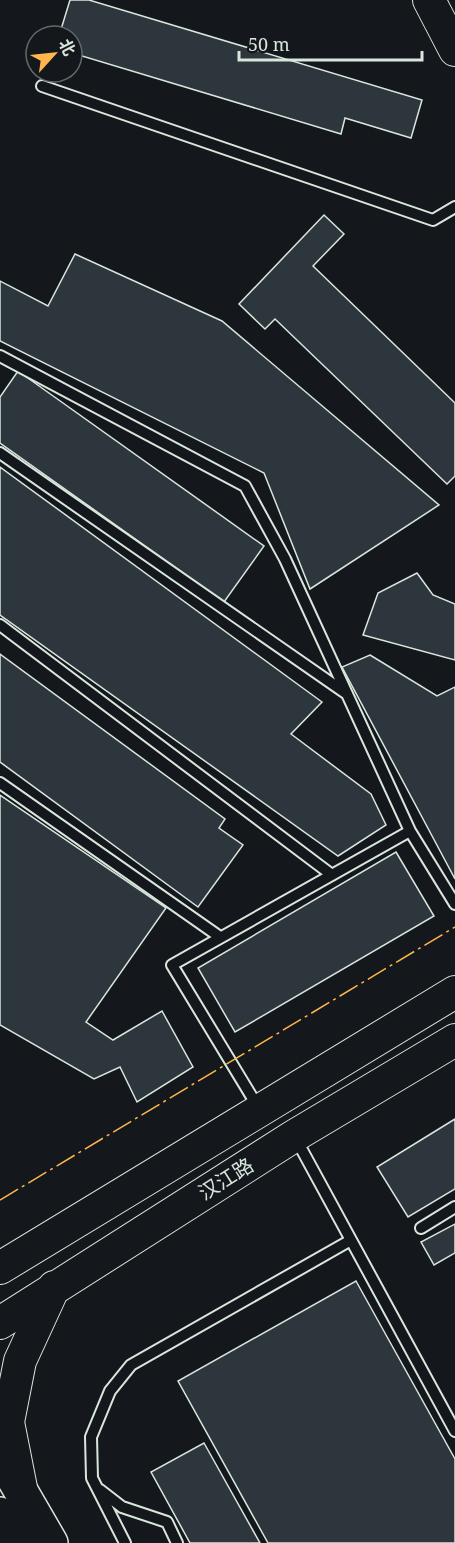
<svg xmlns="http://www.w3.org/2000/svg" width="455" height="1543" font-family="'Noto Serif','Noto Sans SC',serif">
<rect width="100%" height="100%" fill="#14181c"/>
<path fill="#2c363c" stroke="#d8e6dc" stroke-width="1.5" d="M70 0H89L422 100 411 138 345 118 341 134 72 53V36H59Z
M324 215 344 234 313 266 455 403V476L447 484 275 319 265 329 239 304Z
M75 254 222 321 439 505 310 589 264 473 0 341V281L48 306Z
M18 371 264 546 224 602 0 443V397Z
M0 467 322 702 291 734 371 794 386 825 338 856 0 615Z
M417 573 433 595 455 604V660L363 635 378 593Z
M0 654 225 819 219 828 243 845 198 907 0 762Z
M370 655 437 696 455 687V879L342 667Z
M0 795 166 908 86 1022 113 1040 162 1011 193 1067 137 1102 120 1067 94 1079 0 1025Z
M396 852 434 916 235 1032 198 968Z
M455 1119V1189L408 1217 377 1167Z
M455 1224V1253L434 1265 421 1242Z
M356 1281 455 1459V1543H268L178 1381Z
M204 1443 260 1543H190L151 1472Z"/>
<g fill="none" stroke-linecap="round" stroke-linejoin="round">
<g stroke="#d8e6dc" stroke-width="14">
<path id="lane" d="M42 86 433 220 455 207
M0 356 245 486 285 559 410 831 172 965 258 1107
M0 453 347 694
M0 625 332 875
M0 783 220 937
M410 831 455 904
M296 1139 455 1431
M421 1228 455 1207
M100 1490 122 1507 167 1522 177 1543
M125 1543 92 1478 91 1437 110 1391 131 1365 351 1240"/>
</g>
<g stroke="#d8e6dc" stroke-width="34">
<path id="secondary" d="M429 0 455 50
M0 1268 455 992
M0 1323 294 1136 455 1040
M21 1488 8 1422 20 1361 54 1287"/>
</g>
<g stroke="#d8e6dc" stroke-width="36">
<path id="primary" d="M0 1455 51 1543"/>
</g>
<g stroke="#d8e6dc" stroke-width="36">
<path id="highway" d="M0 1514 20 1543"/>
</g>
<use href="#lane" stroke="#14181c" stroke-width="10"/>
<use href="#secondary" stroke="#14181c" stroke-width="32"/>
<use href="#primary" stroke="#14181c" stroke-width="33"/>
<use href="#highway" stroke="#14181c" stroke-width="33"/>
<path stroke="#ffb74d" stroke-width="1.5" stroke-dasharray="21 4.5 3 4.5" stroke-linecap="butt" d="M0 1200 455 927"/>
</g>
<g text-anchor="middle" stroke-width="4.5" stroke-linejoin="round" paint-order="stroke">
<g font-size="20" fill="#d8e6dc" stroke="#14181c">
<text transform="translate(226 1179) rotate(-32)" y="7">汉江路</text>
</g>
</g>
<g transform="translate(54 54) rotate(63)"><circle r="28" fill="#14181c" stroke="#626a69" stroke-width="1.5"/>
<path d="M0-4.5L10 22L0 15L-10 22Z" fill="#ffb74d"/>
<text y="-9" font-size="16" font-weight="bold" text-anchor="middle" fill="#d8e6dc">北</text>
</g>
<path d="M239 51v9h183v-9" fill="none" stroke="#d8e6dc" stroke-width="3"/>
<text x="248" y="51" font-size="18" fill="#d8e6dc" stroke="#14181c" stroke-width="4.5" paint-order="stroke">50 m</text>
</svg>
